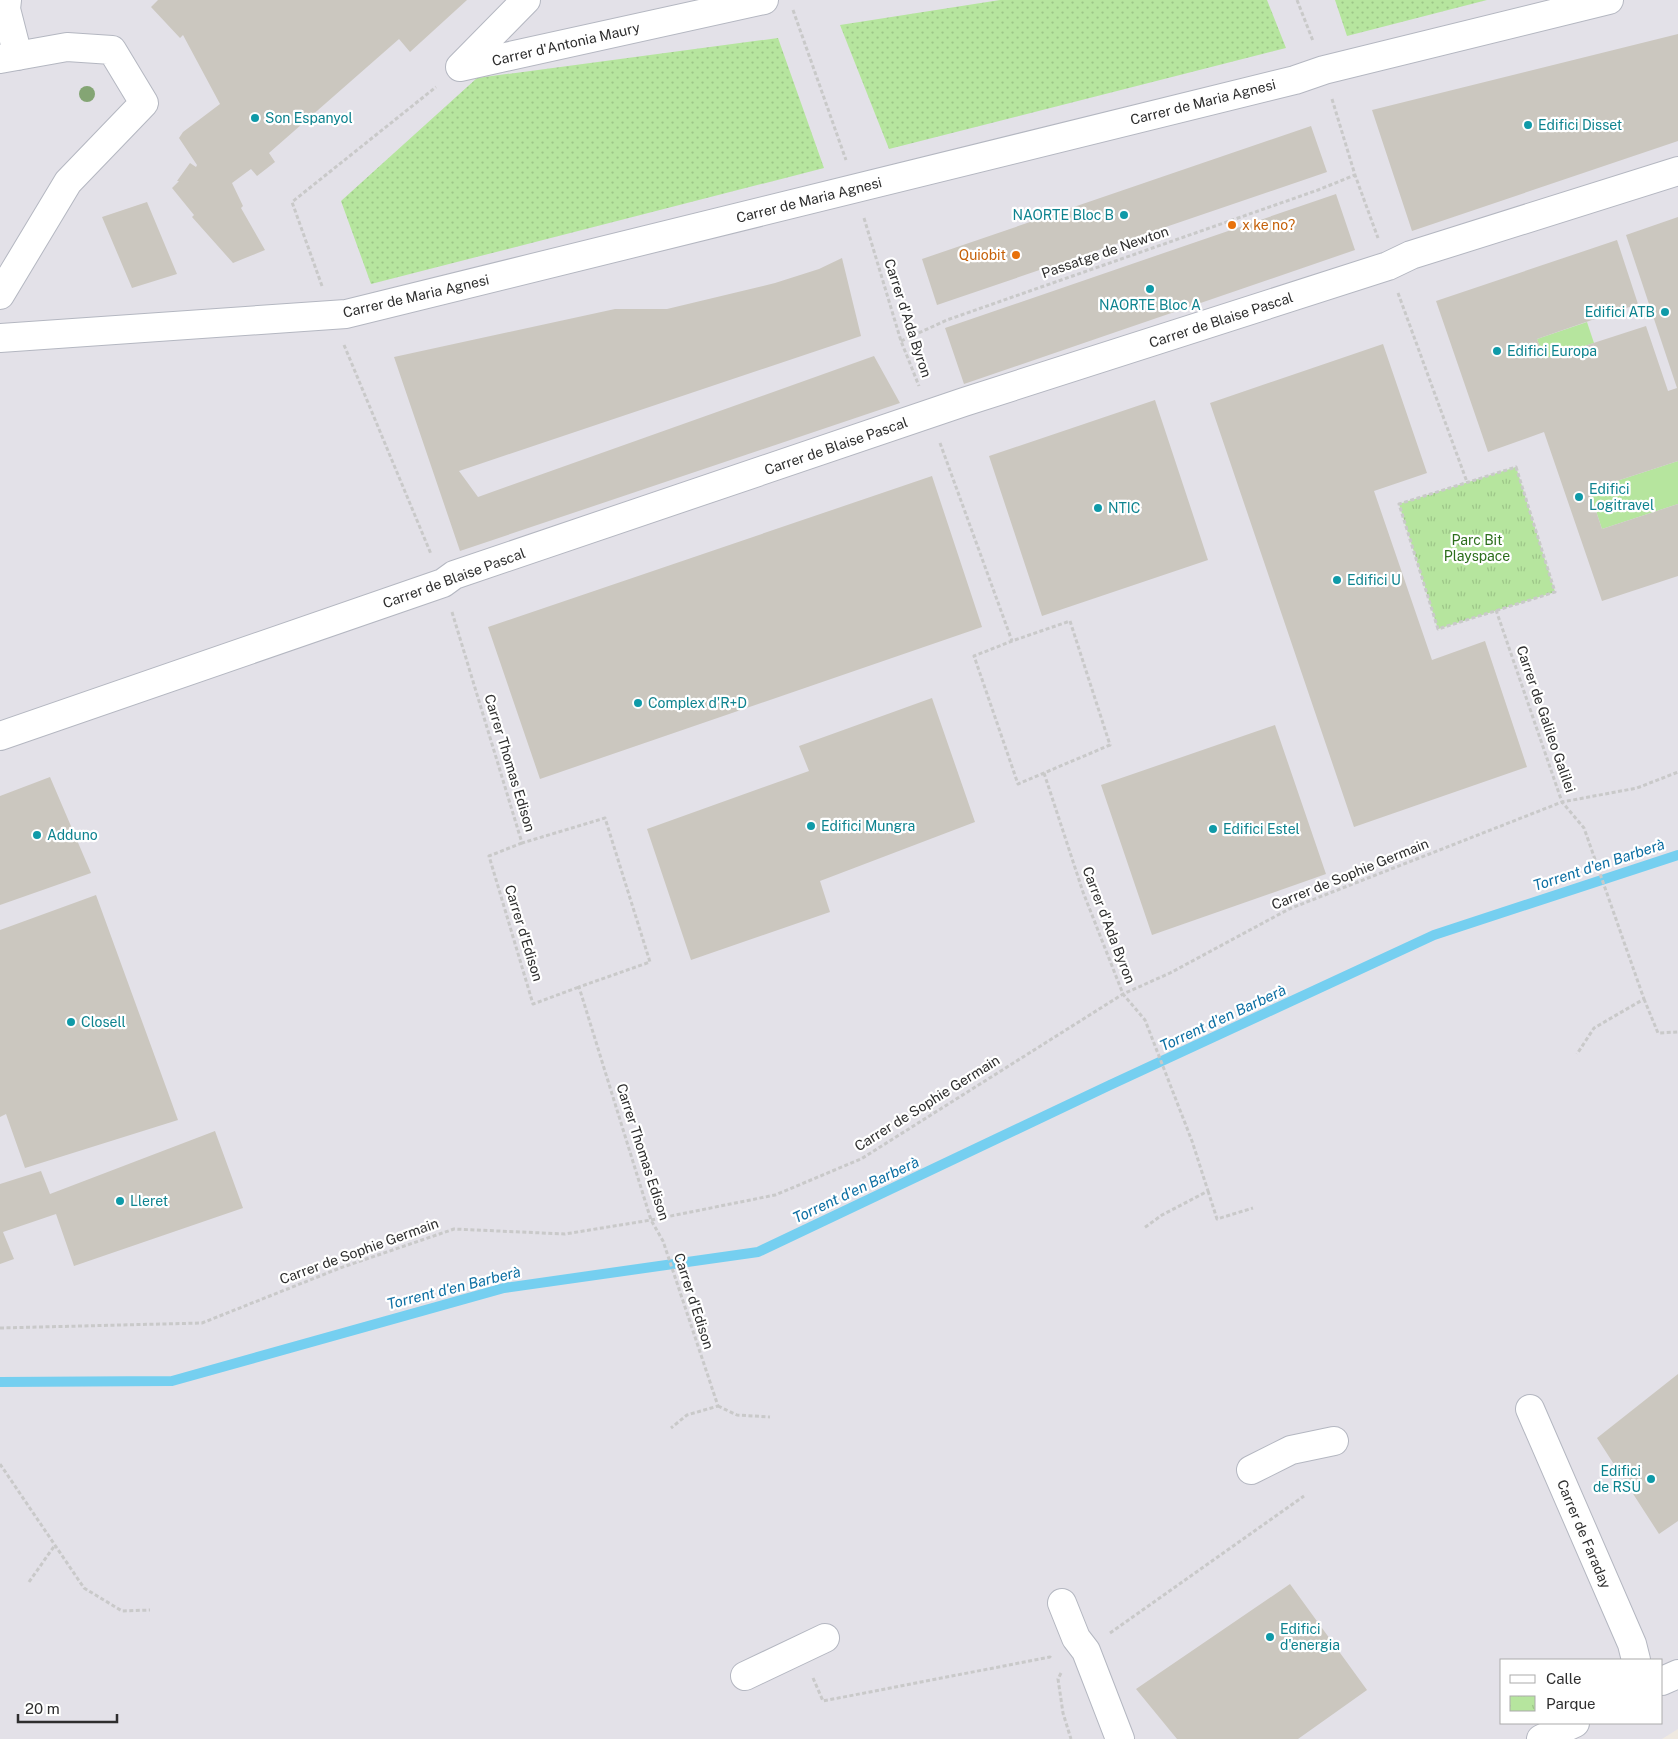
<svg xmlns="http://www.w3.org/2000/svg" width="1678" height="1739" font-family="'Public Sans',sans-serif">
<defs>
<pattern id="grass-dots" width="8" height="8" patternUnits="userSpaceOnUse" patternTransform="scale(1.25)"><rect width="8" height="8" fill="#b6e59e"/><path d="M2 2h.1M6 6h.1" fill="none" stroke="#9dc588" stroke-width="1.8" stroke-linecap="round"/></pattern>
<pattern id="park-tufts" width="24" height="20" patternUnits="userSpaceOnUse" patternTransform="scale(1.25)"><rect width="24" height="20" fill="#b6e59e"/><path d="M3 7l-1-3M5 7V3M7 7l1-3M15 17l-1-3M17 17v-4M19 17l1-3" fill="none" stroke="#9dc588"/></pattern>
</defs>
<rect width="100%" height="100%" fill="#efe9e1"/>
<path fill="#e3e1e8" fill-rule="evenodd" d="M0 0H1678V1729L1662 1739H0ZM1502 1660H1662V1723H1502Z"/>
<path fill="url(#grass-dots)" d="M1000 0H1267L1286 48 889 149 840 25Z
M1335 0H1487L1347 36Z
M778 38 824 168 371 284 341 201 477 78Z"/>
<path fill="url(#park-tufts)" d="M1516 467 1555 592 1438 629 1399 504Z"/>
<path fill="#b6e59e" d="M1587 322 1594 343 1544 359 1537 339Z
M1678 461V504L1602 529 1589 490Z"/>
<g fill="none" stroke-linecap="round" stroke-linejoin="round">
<path stroke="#75cff0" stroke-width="10" d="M0 1382 172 1381 504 1288 758 1252 1110 1085 1434 935 1678 855"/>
</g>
<path fill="#cbc7bf" d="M158 0H467L410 52 399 39 269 153 275 162 257 176 251 169 232 183 243 206 241 208 265 250 233 263 192 217 194 215 172 188 179 181H177L190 163 196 167 197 165 179 138 183 132 220 104 183 35 180 38 151 7Z
M1678 34V141L1412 231 1372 110Z
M1311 126 1327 172 937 305 922 259Z
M1336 194 1355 250 964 384 945 328Z
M147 202 177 274 132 288 102 217Z
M1678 217V461L1589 490 1602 529 1678 504V576L1602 601 1544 432 1488 452 1436 301 1617 240 1638 304 1537 339 1544 359 1646 326 1668 391 1677 388 1626 235Z
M842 258 861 336 459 471 478 497 874 356 900 403 460 551 394 357 615 309H667L775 283 819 269Z
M1383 344 1427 473 1374 491 1432 660 1485 641 1527 767 1354 827 1210 403Z
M1155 400 1208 560 1042 616 989 456Z
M932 476 982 627 540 779 488 627Z
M932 698 975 822 820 881 830 912 691 960 647 829 809 771 799 746Z
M1275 725 1326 874 1152 935 1101 785Z
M50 777 91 873 0 905V796Z
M96 895 178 1120 25 1168 6 1114 0 1117V930Z
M215 1131 243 1208 74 1266 56 1214 3 1232 14 1259 0 1264V1184L41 1171 50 1194Z
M1678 1374V1521L1659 1534 1597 1438Z
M1290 1584 1367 1690 1298 1739H1177L1136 1689Z"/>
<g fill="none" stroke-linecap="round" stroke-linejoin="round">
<g stroke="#b4b7c1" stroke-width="30">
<path id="minor" d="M7 0 6 9 18 56
M526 0 460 67 764 0
M0 59 67 47 112 50 144 103 68 182 0 295
M0 338 346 314 1295 80 1324 70 1609 0
M0 736 443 583 454 575 964 402 1388 266 1411 255 1678 171
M1530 1409 1632 1644 1636 1660
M1251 1470 1291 1450 1334 1441
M1062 1603 1076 1638 1086 1651 1120 1739
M745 1676 825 1638
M1662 1681 1678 1674
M1541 1739 1575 1723"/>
</g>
<path stroke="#c9c9c9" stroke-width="3" stroke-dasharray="4 2.5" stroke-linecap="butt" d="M1297 0 1313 41
M793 10 846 160
M1332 99 1355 175 1378 238
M864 218 901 341 919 386
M322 286 292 202 436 87
M1398 293 1467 482
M901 341 947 320 1318 190 1355 175
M344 345 431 554
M940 443 1012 641
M1516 467 1555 592 1438 629 1399 504Z
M1496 610 1562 802 1584 828 1644 999 1594 1028 1577 1054
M452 612 522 843 605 818 650 962 579 987 651 1220 663 1241 718 1406 687 1415 671 1428
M1070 621 1110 745 1018 784 974 656 1012 641Z
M1044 773 1083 892 1123 994 1145 1020 1192 1141 1208 1191 1162 1215 1144 1228
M522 843 489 856 533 1004 579 987
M1644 999 1658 1033 1678 1032
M1208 1191 1217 1219 1253 1208
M0 1328 202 1323 340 1268 454 1229 565 1234 651 1220 775 1195 861 1159 1123 994 1170 973 1289 909 1562 802 1637 788 1678 772
M718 1406 737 1415 770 1417
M0 1464 84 1588 122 1611 150 1610
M29 1582 55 1545
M1110 1633 1304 1496
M1061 1673 1058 1679 1063 1713 1071 1739
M813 1678 823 1701 1050 1657 1051 1658"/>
<use href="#minor" stroke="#fff" stroke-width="28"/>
</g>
<circle fill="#84a574" cx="87" cy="94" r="8"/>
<g fill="#0f9aa8" stroke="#fff" stroke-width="2">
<circle cx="255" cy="118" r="5"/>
<circle cx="1528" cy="125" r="5"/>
<circle cx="1124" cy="215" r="5"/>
<circle cx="1150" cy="289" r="5"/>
<circle cx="1665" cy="312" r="5"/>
<circle cx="1497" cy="351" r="5"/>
<circle cx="1579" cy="497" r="5"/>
<circle cx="1098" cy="508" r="5"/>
<circle cx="1337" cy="580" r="5"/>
<circle cx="638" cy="703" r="5"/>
<circle cx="811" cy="826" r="5"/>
<circle cx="1213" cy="829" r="5"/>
<circle cx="37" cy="835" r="5"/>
<circle cx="71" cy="1022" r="5"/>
<circle cx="120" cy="1201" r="5"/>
<circle cx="1651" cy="1479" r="5"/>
<circle cx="1270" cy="1637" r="5"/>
</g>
<g fill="#e8710a" stroke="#fff" stroke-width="2">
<circle cx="1232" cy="225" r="5"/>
<circle cx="1016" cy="255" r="5"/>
</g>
<g text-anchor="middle" stroke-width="4.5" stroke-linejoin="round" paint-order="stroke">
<g font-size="14" fill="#2e2e2e" stroke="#fff">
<text transform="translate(566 44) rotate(-13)" y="5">Carrer d'Antonia Maury</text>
<text transform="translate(1203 102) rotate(-14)" y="5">Carrer de Maria Agnesi</text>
<text transform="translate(809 200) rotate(-14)" y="5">Carrer de Maria Agnesi</text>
<text transform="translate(1105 252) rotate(-19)" y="5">Passatge de Newton</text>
<text transform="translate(416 296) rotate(-13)" y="5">Carrer de Maria Agnesi</text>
<text transform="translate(908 318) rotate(72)" y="5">Carrer d'Ada Byron</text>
<text transform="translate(1221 320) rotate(-18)" y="5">Carrer de Blaise Pascal</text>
<text transform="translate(836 446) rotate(-19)" y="5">Carrer de Blaise Pascal</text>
<text transform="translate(454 578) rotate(-20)" y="5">Carrer de Blaise Pascal</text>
<text transform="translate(1546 719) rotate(71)" y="5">Carrer de Galileo Galilei</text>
<text transform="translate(510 763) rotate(73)" y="5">Carrer Thomas Edison</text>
<text transform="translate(1350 874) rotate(-22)" y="5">Carrer de Sophie Germain</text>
<text transform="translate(1109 925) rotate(69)" y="5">Carrer d'Ada Byron</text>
<text transform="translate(524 933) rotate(73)" y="5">Carrer d'Edison</text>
<text transform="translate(927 1103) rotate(-32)" y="5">Carrer de Sophie Germain</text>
<text transform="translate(643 1152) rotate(72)" y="5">Carrer Thomas Edison</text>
<text transform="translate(359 1251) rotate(-20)" y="5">Carrer de Sophie Germain</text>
<text transform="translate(694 1301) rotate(72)" y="5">Carrer d'Edison</text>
<text transform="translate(1584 1534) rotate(67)" y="5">Carrer de Faraday</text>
</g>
<g font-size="14" fill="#0d838f" stroke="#fff" text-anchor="start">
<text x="265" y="123">Son Espanyol</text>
<text x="1538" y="130">Edifici Disset</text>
<text x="1114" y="220" text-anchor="end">NAORTE Bloc B</text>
<text x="1150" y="310" text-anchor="middle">NAORTE Bloc A</text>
<text x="1655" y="317" text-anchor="end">Edifici ATB</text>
<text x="1507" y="356">Edifici Europa</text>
<text x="1589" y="494">Edifici<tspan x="1589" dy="16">Logitravel</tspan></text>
<text x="1108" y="513">NTIC</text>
<text x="1347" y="585">Edifici U</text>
<text x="648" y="708">Complex d'R+D</text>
<text x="821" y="831">Edifici Mungra</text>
<text x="1223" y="834">Edifici Estel</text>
<text x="47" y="840">Adduno</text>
<text x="81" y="1027">Closell</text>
<text x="130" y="1206">Lleret</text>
<text x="1641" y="1476" text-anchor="end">Edifici<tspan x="1641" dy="16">de RSU</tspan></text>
<text x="1280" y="1634">Edifici<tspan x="1280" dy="16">d'energia</tspan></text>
</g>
<g font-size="14" fill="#c56008" stroke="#fff" text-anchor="start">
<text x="1242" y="230">x ke no?</text>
<text x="1006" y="260" text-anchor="end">Quiobit</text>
</g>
<g font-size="14" fill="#2c6e1b" stroke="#fff">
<text x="1477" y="545">Parc Bit<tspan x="1477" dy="16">Playspace</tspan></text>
</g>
<g font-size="15" font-style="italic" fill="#0d6fa3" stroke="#fff">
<text transform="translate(1599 865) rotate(-18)" y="5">Torrent d'en Barberà</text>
<text transform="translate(1223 1018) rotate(-25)" y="5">Torrent d'en Barberà</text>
<text transform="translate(856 1190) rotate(-25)" y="5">Torrent d'en Barberà</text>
<text transform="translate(454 1288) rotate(-14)" y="5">Torrent d'en Barberà</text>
</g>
</g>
<rect x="1500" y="1659" width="162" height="65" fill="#ffffff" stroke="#ababab"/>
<rect x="1510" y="1675" width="25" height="8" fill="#ffffff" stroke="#ababab"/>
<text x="1546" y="1684" font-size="15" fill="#2e2e2e">Calle</text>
<rect x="1510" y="1696" width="25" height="15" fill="url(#park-tufts)" stroke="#ababab"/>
<text x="1546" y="1709" font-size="15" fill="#2e2e2e">Parque</text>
<path d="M18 1714v8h99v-8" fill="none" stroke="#2e2e2e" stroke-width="2.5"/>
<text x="25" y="1714" font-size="15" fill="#2e2e2e" stroke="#ffffff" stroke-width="4" paint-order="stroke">20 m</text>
</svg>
